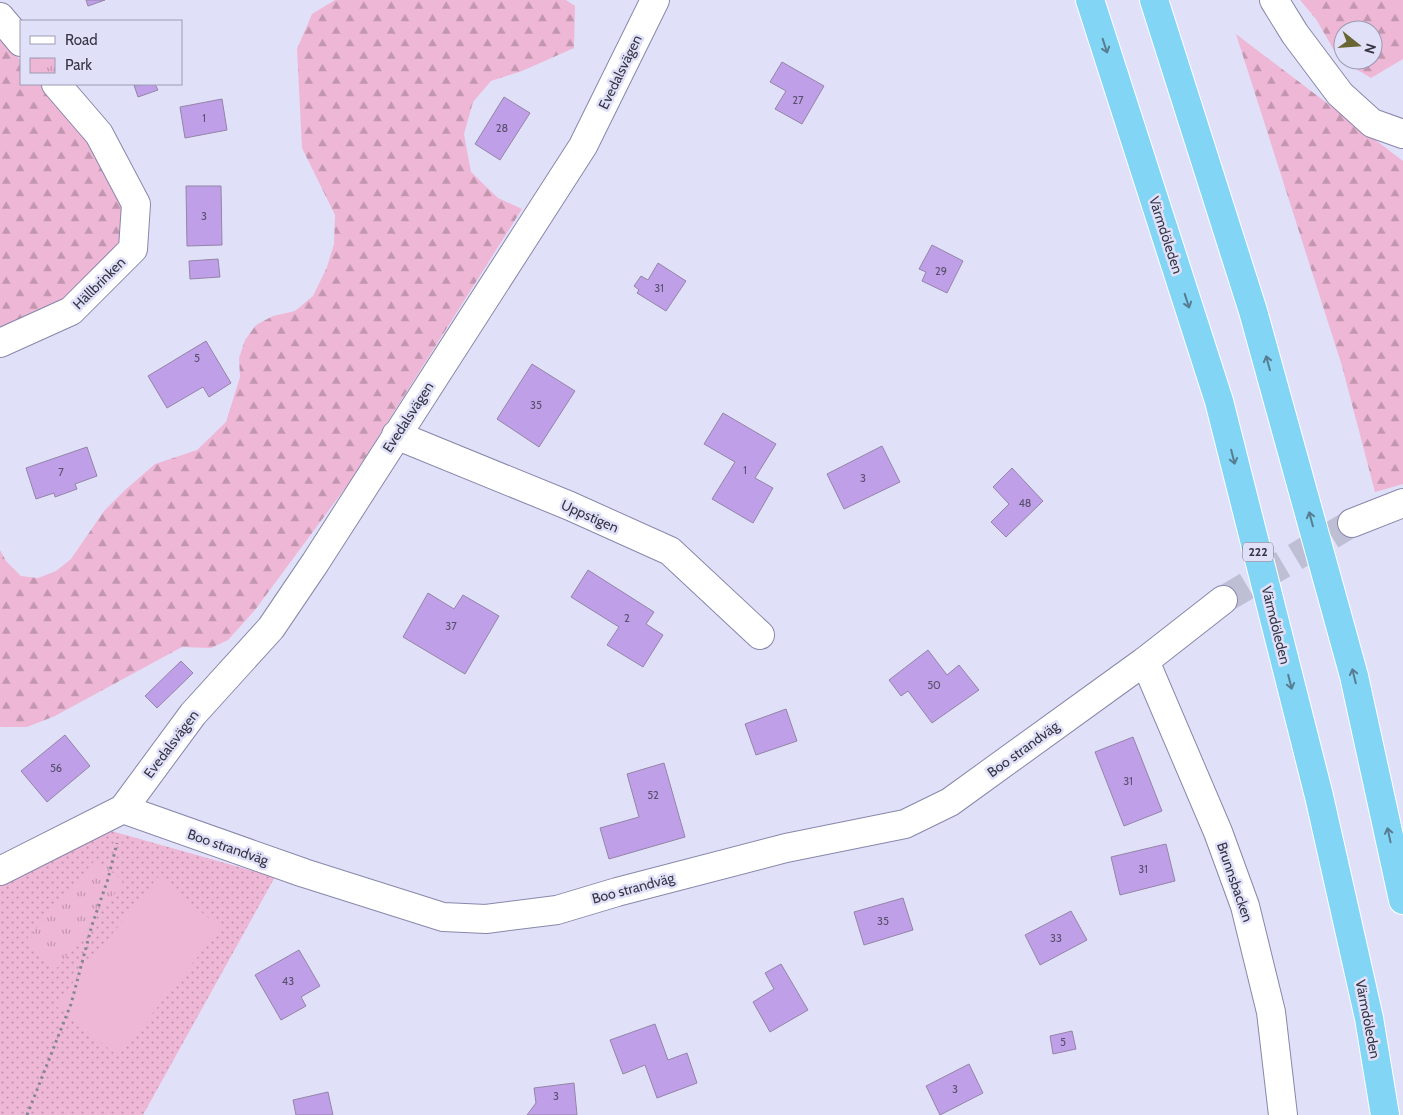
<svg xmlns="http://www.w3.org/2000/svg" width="1403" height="1115" font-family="Cabin,sans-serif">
<defs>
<pattern id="grass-dots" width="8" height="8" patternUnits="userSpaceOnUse" patternTransform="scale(1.25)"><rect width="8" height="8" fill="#efb7d6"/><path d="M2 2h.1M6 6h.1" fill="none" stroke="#c296af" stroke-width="1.8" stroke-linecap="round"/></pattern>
<pattern id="forest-firs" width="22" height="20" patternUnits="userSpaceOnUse" patternTransform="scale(1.25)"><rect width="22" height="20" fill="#efb7d6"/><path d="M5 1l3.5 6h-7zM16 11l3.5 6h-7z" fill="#c296af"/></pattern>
<pattern id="park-tufts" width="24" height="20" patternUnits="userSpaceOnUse" patternTransform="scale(1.25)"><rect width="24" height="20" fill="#efb7d6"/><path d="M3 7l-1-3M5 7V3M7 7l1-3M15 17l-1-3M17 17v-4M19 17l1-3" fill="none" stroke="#c296af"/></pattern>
</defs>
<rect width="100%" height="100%" fill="#e0e1f9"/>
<path fill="url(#grass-dots)" d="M108 830 275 877 143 1115H0V885Z"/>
<path fill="url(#forest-firs)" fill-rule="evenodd" d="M335 0H566L575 6 574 48 522 71 491 81 473 102 464 134 471 172 498 198 522 209 349 483 255 610 228 640 211 648 182 647 55 716 27 727H0V550L6 561 21 576 38 578 56 571 71 559 104 511 125 490 155 464 197 450 226 422 240 377 239 358 245 340 256 325 273 316 295 311 313 296 327 267 334 244 335 215 302 148 297 49 312 14Z
M1300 0H1403V59L1371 78 1339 59 1316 19ZM1343 30H1373V60H1343Z
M1236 34 1403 161V484L1375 492 1342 366Z
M0 37 21 61V84H41L91 141 129 206 124 244 67 303 0 334Z"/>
<path fill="url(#park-tufts)" d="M96 859 124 882 57 968 26 940Z"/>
<path fill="#efb7d6" d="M158 877 221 928 118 1056 55 1005Z"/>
<path fill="#bf9fe7" stroke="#9485a7" d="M86 0H105L88 6Z
M782 62 824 86 802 124 775 109 786 91 770 82Z
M155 84 158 90 138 97 134 85Z
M504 97 530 113 500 160 475 144Z
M222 99 227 130 185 138 180 107Z
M186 186H221L222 245 187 246Z
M932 245 963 261 947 293 922 281 926 272 919 269Z
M218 259 220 277 190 279 189 261Z
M658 263 686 281 666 311 637 293 639 290 634 286 641 276 648 280Z
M206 341 231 383 209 397 203 387 167 408 148 376Z
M532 364 575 391 539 447 497 419Z
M723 413 776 444 755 478 773 488 753 523 712 499 735 462 704 444Z
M882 446 900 482 844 509 827 474Z
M87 447 97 476 75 484 77 489 55 497 54 493 36 499 26 468Z
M1012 468 1043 501 1006 537 991 522 1009 504 993 487Z
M588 570 654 612 646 624 663 635 643 667 607 645 619 627 571 597Z
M428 593 454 609 463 595 499 616 465 674 403 637Z
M928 650 947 675 959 665 979 690 932 723 908 691 901 696 889 680Z
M181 661 193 673 157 708 145 696Z
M786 709 797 741 756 755 745 724Z
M65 735 90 766 47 802 21 771Z
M1133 737 1162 811 1124 826 1095 752Z
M664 763 685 837 609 859 600 828 639 817 627 774Z
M1166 844 1175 881 1120 895 1111 857Z
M903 898 913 930 864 945 854 912Z
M1071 911 1087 940 1040 965 1025 935Z
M299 950 320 986 301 997 306 1006 281 1020 255 975Z
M781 964 808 1010 770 1032 753 1002 774 989 765 973Z
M655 1024 668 1060 687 1053 697 1083 657 1098 645 1065 623 1074 610 1040Z
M1072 1031 1076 1049 1053 1054 1050 1036Z
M969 1064 983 1093 940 1115 926 1086Z
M574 1083 577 1115H527L536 1103 534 1088Z
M328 1092 333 1115H296L293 1100Z"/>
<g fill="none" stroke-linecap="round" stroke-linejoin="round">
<path stroke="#bebfd5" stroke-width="28" stroke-dasharray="28 14" stroke-linecap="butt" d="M1223 600 1352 523"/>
<g stroke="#8787ab" stroke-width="30">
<path id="minor" d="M1274 0 1295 34 1340 94 1372 123 1403 134
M0 17 21 42
M0 343 71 311 133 249 136 204 99 134 56 84
M396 435 570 506 670 551 760 635
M1352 523 1403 503
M1145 661 1218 832 1245 906 1271 1012 1283 1115
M123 809 193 714 271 628 315 563 583 146 655 0
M0 871 123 809 304 873 443 917 486 919 557 910 617 892 786 848 905 824 950 802 1145 661 1223 600"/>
</g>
<g stroke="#fff" stroke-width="30">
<path id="highway" d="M1090 0 1219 401 1319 796 1369 1018 1385 1115
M1154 0 1253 311 1354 676 1403 900"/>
</g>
<path stroke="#858598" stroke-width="3" stroke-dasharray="2.5 4" stroke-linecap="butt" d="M27 1115 71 1004 92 925 108 879 117 843"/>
<use href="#minor" stroke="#fff" stroke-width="28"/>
<use href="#highway" stroke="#82d5f4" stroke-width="28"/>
</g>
<defs><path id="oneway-shaft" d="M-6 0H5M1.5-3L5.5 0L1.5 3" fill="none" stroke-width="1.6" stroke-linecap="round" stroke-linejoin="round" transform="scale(1.25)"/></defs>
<g stroke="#587d93">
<use href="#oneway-shaft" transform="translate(1105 46) rotate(72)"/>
<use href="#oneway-shaft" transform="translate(1187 301) rotate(72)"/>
<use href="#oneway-shaft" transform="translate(1268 363) rotate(-105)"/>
<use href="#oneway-shaft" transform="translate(1233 457) rotate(76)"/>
<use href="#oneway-shaft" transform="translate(1311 519) rotate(-105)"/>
<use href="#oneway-shaft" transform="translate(1354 676) rotate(-104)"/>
<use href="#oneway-shaft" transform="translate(1290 682) rotate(76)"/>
<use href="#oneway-shaft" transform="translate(1389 835) rotate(-102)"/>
</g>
<g text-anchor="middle" stroke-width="5" stroke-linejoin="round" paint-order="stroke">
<g font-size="11" fill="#58506d">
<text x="798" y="104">27</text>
<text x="204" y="122">1</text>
<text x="502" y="132">28</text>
<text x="204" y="220">3</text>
<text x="941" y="275">29</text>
<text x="659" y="292">31</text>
<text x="197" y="362">5</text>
<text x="536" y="409">35</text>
<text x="745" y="474">1</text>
<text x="61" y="476">7</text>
<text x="863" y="482">3</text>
<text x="1025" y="507">48</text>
<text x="627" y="622">2</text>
<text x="451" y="630">37</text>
<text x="934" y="689">50</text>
<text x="56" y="772">56</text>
<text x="1128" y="785">31</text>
<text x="653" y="799">52</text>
<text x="1143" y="873">31</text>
<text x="883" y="925">35</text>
<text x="1056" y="942">33</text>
<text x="288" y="985">43</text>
<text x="1063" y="1046">5</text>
<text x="955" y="1093">3</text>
<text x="556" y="1100">3</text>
</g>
<rect fill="#e0e1f9" stroke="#68697a" stroke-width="1" x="1243" y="542.5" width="30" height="19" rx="4"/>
<g font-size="12" font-weight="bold" fill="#353544">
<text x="1258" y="556">222</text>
</g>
<g font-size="14" fill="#353544" stroke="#e0e1f9">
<text transform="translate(620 72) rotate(-64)" y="5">Evedalsvägen</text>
<text transform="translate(1166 235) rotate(72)" y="5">Värmdöleden</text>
<text transform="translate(99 283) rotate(-45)" y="5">Hällbrinken</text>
<text transform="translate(408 417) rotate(-57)" y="5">Evedalsvägen</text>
<text transform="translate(590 516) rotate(24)" y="5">Uppstigen</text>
<text transform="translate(1276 625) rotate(76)" y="5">Värmdöleden</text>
<text transform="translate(171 744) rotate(-53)" y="5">Evedalsvägen</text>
<text transform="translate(1023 749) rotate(-36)" y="5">Boo strandväg</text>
<text transform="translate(228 847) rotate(19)" y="5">Boo strandväg</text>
<text transform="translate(1235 882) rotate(71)" y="5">Brunnsbacken</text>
<text transform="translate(633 888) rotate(-15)" y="5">Boo strandväg</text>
<text transform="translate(1368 1019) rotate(79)" y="5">Värmdöleden</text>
</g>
</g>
<rect x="20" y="20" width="162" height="65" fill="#e0e1f9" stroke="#9c9cb1"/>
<rect x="30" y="36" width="25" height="8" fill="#ffffff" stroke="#9c9cb1"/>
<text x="65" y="45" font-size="15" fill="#353544">Road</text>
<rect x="30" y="58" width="25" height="15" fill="url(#park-tufts)" stroke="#9c9cb1"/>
<text x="65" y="70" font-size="15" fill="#353544">Park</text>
<g transform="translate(1358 45) rotate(107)"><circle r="24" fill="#e0e1f9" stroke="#9c9cb1"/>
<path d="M0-4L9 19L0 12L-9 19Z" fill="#6a6633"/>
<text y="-8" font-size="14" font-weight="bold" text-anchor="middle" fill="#353544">N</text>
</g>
</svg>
